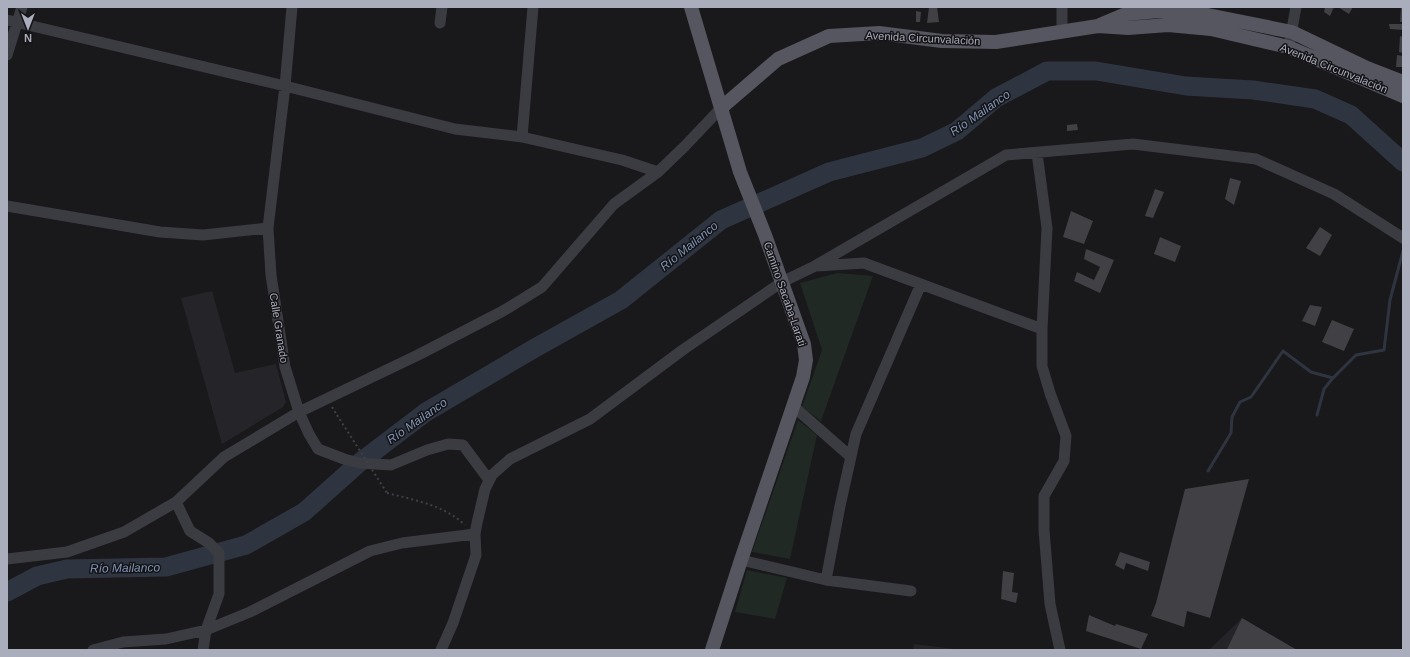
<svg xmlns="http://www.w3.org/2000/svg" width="1410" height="657" font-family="Arial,sans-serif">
<rect width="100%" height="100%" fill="#19181b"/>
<path fill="#252428" d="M212 291 235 373 276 364 286 402 283 407 222 444 181 298Z
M1242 618 1297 650H1209Z
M914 644 963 650H913Z"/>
<path fill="#202923" d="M837 273 873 276 821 421 802 407 822 350 800 283Z
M798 420 817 435 790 559 752 552Z
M747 570 787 578 775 619 735 612Z"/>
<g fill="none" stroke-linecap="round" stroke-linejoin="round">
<path stroke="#2e3540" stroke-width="3" d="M1317 415 1324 389 1333 378 1356 355 1384 350 1390 300 1403 251
M1208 471 1231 433 1232 417 1240 402 1251 397 1283 351 1311 372 1333 378"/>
<path stroke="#2e3540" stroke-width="19" d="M7 592 37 576 67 569 166 567 246 545 304 512 359 463 426 412 535 348 621 300 721 220 829 172 922 148 957 131 996 98 1047 71H1096L1186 86 1253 90 1315 99 1351 115 1403 162"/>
</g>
<path fill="#404045" d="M929 7H937L939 22 927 23Z
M1325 7H1334L1330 16 1324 12Z
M1338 7H1353L1349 14Z
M1401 7H1403V22H1400Z
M916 11 921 12 920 22H916Z
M1389 24H1403V30L1390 29Z
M1400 36 1403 37V53L1399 52Z
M1397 55 1403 56V67H1396Z
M1077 124 1078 130 1067 131V125Z
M1230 178 1241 181 1234 205 1225 199Z
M1155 189 1164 192 1153 218 1145 216Z
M1071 211 1093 221 1084 244 1063 237Z
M1320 227 1332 235 1320 256 1306 248Z
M1160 237 1181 246 1175 262 1154 254Z
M1086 249 1114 260 1100 293 1074 281 1077 272 1094 280 1100 267 1084 259Z
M1310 305 1322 307 1315 326 1302 321Z
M1332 320 1354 329 1344 351 1322 342Z
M1249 479 1210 618 1187 611 1184 627 1151 616 1156 603 1185 489Z
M1120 552 1150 562 1148 571 1126 563 1124 570 1115 565Z
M1003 571 1014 573 1012 592 1018 593 1016 603 1001 599Z
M1089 615 1115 626 1116 624 1148 634 1141 649 1086 631Z
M1242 618 1297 650H1227L1228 647Z"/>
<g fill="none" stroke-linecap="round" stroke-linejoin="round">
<path stroke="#3f4047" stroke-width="2" stroke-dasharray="2 3" stroke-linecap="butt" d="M332 407 337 415
M387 493C414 500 444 505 465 525"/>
<path stroke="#3b3b42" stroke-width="11" d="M292 7 285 86 268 228 271 275 285 367 299 412 309 434 318 449 344 459 359 463 391 465 427 450 448 444 463 445 489 480
M1062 7V32
M7 20 285 86 455 129 522 137 622 160 658 172
M440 23 442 7
M1290 40 1296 7
M7 55 22 7
M522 137 533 7
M1037 153 1047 228 1042 329V366L1050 393 1066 436 1064 461 1044 496V530L1050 604 1060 650
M7 206 160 232 203 235 268 228
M817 266 864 263 1042 329
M793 406 851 457
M176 502 190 531 209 543 219 553V594L206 630 203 650
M7 559 67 552 124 532 176 502 224 457 299 412 418 355 503 311 542 287 614 204 658 172 685 146 721 108
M741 560 826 580 911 591
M826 580 840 506 856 434 921 284
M93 650 123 642 166 639 206 630 250 612 370 551 402 543 475 534
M441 650 453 623 476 555 475 534 477 523 485 489 492 475 510 459 590 419 684 349 782 282 813 267 1006 155 1133 144 1256 159 1334 194 1403 238"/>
<path stroke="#55565f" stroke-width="14" d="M691 7 740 172 765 235 804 344 806 360 803 377 741 560 712 650
M1100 25 1126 14 1159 11 1208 15 1292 32 1367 68 1403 82
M721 108 778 59 829 36 879 33 942 41 996 42 1098 26 1128 28 1168 25 1211 29 1288 47 1403 96"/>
<path stroke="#3f4047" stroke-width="2" stroke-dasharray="2 3" stroke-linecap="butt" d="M337 415 387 493"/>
</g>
<g text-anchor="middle" stroke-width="3" stroke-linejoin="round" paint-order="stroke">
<g font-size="11" fill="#aaadbb" stroke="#141316">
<text transform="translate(923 38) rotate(3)" y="4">Avenida Circunvalación</text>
<text transform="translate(1334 68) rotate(22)" y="4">Avenida Circunvalación</text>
<text transform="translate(785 294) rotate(71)" y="4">Camino Sacaba-Larati</text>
<text transform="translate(279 328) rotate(81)" y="4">Calle Granado</text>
</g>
<g font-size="12" font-style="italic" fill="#8195b6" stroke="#141316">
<text transform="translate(980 113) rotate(-35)" y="4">Río Mailanco</text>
<text transform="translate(689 246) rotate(-39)" y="4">Río Mailanco</text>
<text transform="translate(417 421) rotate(-35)" y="4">Río Mailanco</text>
<text transform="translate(125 568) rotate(-1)" y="4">Río Mailanco</text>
</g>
</g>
<rect width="1410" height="657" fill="none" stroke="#aaadbb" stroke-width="16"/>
<g transform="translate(28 28) rotate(180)" stroke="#141316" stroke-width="3" paint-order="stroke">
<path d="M0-3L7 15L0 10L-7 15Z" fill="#aaadbb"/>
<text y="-6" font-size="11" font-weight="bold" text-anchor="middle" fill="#aaadbb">N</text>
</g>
</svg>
